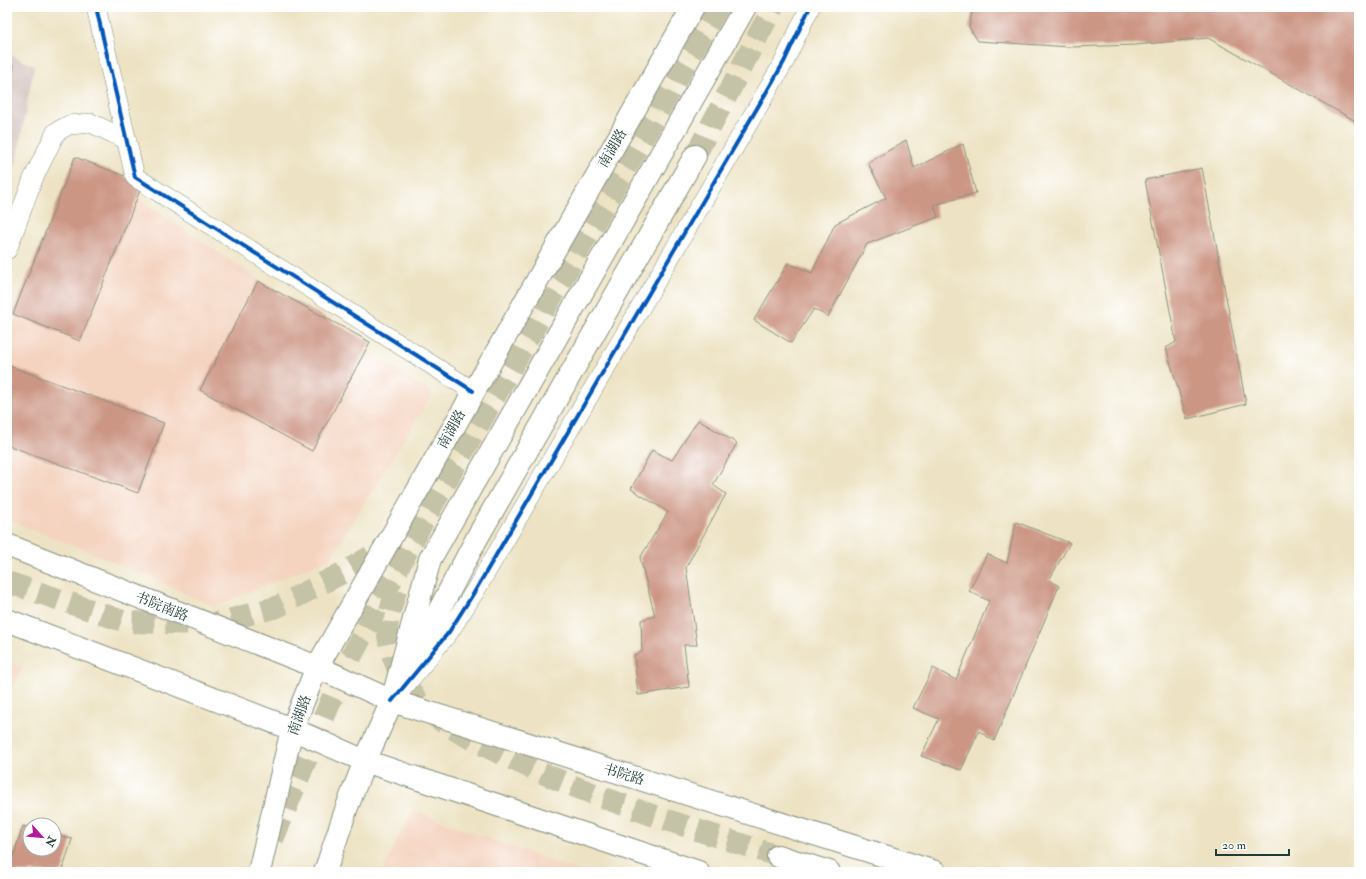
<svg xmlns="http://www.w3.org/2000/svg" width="1366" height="879" font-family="'IM FELL Double Pica','Noto Serif SC',serif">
<rect width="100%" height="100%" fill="#fff"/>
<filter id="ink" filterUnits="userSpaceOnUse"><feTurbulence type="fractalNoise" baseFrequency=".025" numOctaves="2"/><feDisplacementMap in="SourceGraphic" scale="8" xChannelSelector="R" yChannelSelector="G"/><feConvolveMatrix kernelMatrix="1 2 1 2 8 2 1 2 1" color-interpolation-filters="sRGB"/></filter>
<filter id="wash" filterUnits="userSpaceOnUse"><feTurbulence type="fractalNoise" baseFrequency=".012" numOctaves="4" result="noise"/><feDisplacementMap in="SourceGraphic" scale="16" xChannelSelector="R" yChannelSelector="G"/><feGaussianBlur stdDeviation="0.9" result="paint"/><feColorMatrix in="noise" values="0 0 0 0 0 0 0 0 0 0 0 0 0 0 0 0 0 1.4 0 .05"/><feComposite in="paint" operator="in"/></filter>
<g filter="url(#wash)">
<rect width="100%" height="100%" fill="#ede3c4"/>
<path fill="#f4d3bf" d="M75 157 432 394 330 558 214 607 149 576 7 519V341Z
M7 662 23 668 7 698Z
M412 810 581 872H382Z"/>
<path fill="#d0c0bb" d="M7 53 34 66 12 184 7 196Z"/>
<g id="blocks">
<path fill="#cc9685" d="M973 7H1359V123L1208 38 1135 45 1070 47 978 41 969 27Z
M7 64 13 65 8 108H7Z
M906 140 914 168 963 144 976 193 934 205 938 217 867 244 828 317 814 309 791 343 754 320 788 263 812 273 835 224 886 198 868 163Z
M75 157 143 183 80 341 13 314Z
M1202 168 1246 404 1187 419 1166 348 1176 342 1145 180Z
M258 281 370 342 312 451 200 390Z
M7 365 164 423 138 493 7 445Z
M698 420 737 443 713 485 726 494 686 567 697 645H684L689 687 638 695 634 655 642 652 641 620 655 616 640 558 668 512 631 489 652 450 672 460Z
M1016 522 1070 543 1049 580 1059 586 994 741 979 731 961 770 921 756 939 719 913 708 933 668 956 680 989 601 969 591 987 554 1007 563Z
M23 826 30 828V849H54V834L72 839 62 872H8Z"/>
</g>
</g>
<g filter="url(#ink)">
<use href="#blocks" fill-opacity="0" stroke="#86907c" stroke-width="1"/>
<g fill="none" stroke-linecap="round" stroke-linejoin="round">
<path stroke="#c4c2a7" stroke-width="22" stroke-dasharray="22 11" stroke-linecap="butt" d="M695 156 773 7
M7 582 126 622 213 624 277 607 348 570 391 544
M396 590C394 599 390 609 388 619 384 647 403 687 423 706 443 726 470 738 495 751 585 796 682 825 778 856
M273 839 343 672 420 527 718 7"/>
<g stroke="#86907c" stroke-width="20">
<path id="street" d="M96 7 135 177 473 391
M7 250 33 179 56 132 69 125 91 123 127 140
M393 700 449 632 475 591 784 62 810 7"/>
</g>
<g stroke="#86907c" stroke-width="24">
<path id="secondary" d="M411 664 477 538 695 156
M292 729 365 761
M778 856 829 872
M259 872 292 729 317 667 693 7
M325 872 347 807 365 761 392 701 430 559 745 7"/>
</g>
<g stroke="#86907c" stroke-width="24">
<path id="primary" d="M7 545 317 667 392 701 935 872
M7 620 292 729
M365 761 698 872"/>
</g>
<use href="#street" stroke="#fff" stroke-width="19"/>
<use href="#secondary" stroke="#fff" stroke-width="22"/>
<use href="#primary" stroke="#fff" stroke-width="22"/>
<g stroke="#fff" stroke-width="6">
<path id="cycleway" d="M96 7 135 177 473 391
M392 701 449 632 475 591 784 62 810 7"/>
</g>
<use href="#cycleway" stroke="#0057b8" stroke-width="4"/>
</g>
</g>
<g text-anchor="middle" stroke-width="3" stroke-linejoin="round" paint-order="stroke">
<g font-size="14" fill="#1f3d34" stroke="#fff">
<text transform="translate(612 148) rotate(-60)" y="5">南湖路</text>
<text transform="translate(451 429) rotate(-61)" y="5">南湖路</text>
<text transform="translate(162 606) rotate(22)" y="5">书院南路</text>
<text transform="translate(299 715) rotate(-70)" y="5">南湖路</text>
<text transform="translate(624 774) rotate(17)" y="5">书院路</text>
</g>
</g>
<rect width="1366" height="879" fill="none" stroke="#fff" stroke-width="24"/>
<g transform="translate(42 837) rotate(117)"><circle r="19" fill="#ffffff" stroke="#a5b1ae"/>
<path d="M0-3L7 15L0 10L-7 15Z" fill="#b5179e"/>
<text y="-6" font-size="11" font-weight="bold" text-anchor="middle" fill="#1f3d34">N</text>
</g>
<path d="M1216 849v6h73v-6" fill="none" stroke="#1f3d34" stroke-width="2"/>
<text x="1222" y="849" font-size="12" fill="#1f3d34" stroke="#ffffff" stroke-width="3" paint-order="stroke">20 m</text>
</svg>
